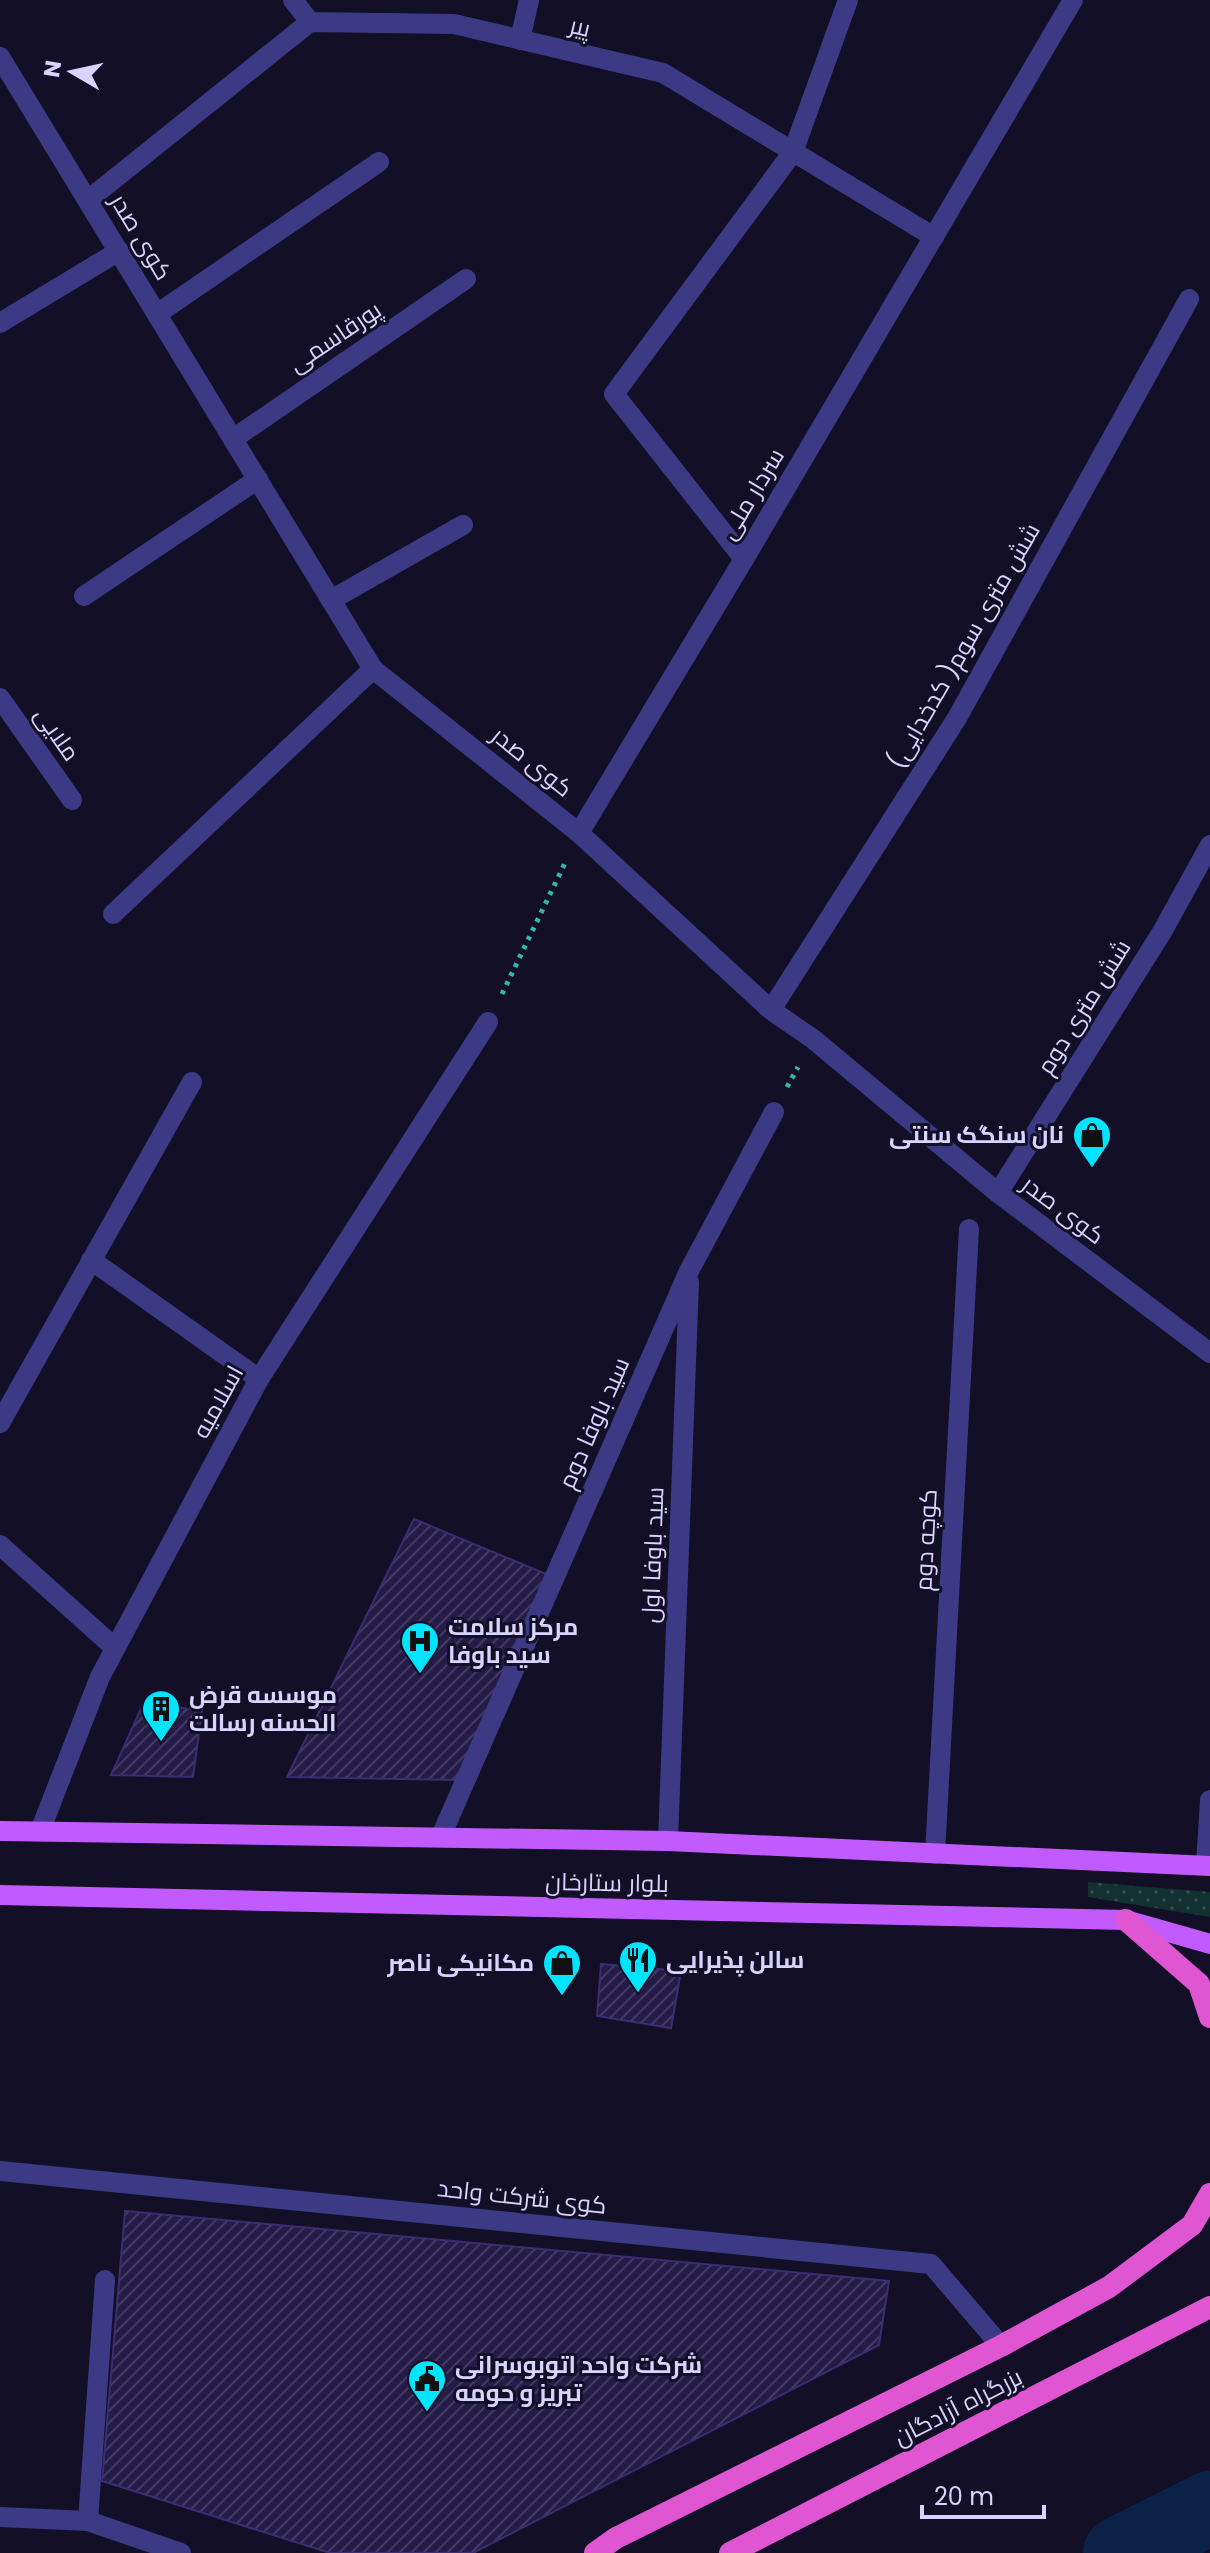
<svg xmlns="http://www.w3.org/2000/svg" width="1210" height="2553" font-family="Poppins,Cairo,sans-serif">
<defs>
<pattern id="grass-dots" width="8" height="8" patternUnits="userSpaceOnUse" patternTransform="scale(2)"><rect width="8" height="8" fill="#12302f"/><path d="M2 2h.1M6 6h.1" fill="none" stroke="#344d4e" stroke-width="1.8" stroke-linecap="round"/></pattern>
<pattern id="building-hatch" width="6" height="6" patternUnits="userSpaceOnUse" patternTransform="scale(2)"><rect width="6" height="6" fill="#241b47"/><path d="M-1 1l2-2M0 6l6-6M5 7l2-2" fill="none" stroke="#433b63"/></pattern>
</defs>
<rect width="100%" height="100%" fill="#130f26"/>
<path fill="url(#grass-dots)" d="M1088 1882 1210 1892V1917L1088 1897Z"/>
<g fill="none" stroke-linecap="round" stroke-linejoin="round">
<path stroke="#0c2248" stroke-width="74" d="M1120 2553 1210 2508"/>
</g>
<path fill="url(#building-hatch)" stroke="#3b2d73" stroke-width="2" d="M414 1519 546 1574 456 1780 287 1777Z
M144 1702 202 1711 193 1777 111 1775Z
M601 1964 681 1971 671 2028 597 2016Z
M125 2211 889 2281 879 2345 473 2553H330L102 2481Z"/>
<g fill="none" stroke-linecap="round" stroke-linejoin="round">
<path stroke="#2fb8b0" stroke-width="5" stroke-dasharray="4 6" stroke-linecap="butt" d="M502 994 565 863
M787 1087 798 1067"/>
<path stroke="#3d3a85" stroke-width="20" d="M293 0 310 22
M520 40 529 0
M88 200 310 22 454 24 663 73 934 237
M157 314 379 162
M0 323 119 251
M233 439 466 279
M744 559 614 394 793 152 848 0
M84 596 258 479
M331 600 463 525
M0 698 72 800
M113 914 373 669
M91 1260 259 1379
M0 1423 192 1082
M0 1545 115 1648
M441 1836 689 1271 774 1112
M668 1841 689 1282
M935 1854 969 1229
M1206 1865 1210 1800
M88 2521 105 2280"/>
<path stroke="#3d3a85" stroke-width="20" d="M0 57 373 669 579 833 771 1010 813 1039 998 1193 1210 1353
M771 1010 957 718 1189 299
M998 1193 1162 932 1210 845
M40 1831 100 1677 259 1379 488 1022
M0 2517 88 2521 181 2553"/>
<path stroke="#3d3a85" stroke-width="20" d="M579 833 744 559 1073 0
M0 2171 931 2264 1001 2346"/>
<path stroke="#c25bff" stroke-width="20" d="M0 1831 668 1841 1210 1866
M0 1895 1126 1920 1210 1944"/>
<path stroke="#e055d1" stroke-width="22" d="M1126 1920 1199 1984 1210 2017
M595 2553 616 2538 1001 2346 1109 2287 1192 2225 1210 2194
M730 2553 1210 2307"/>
</g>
<defs>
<g id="shop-pin" transform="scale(2)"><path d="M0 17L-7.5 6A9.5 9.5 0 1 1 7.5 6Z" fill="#00e5ff" stroke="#130f26"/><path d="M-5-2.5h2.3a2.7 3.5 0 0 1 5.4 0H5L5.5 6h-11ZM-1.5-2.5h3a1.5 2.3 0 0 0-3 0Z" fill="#111"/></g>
<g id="hospital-pin" transform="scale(2)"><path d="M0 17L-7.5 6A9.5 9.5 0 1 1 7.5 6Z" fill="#00e5ff" stroke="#130f26"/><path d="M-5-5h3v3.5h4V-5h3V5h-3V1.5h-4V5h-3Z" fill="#111"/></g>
<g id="building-pin" transform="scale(2)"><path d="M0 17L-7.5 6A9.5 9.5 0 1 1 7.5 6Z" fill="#00e5ff" stroke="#130f26"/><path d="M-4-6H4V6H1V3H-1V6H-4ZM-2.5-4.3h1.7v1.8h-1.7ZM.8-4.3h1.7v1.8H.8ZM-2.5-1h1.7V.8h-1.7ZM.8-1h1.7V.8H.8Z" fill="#111"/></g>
<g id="restaurant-pin" transform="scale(2)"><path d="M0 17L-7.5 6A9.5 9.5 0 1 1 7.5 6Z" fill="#00e5ff" stroke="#130f26"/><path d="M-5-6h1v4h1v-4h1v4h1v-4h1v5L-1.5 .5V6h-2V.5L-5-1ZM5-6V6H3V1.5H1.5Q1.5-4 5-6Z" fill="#111"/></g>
<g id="civic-pin" transform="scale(2)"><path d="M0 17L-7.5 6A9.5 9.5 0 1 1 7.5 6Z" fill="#00e5ff" stroke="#130f26"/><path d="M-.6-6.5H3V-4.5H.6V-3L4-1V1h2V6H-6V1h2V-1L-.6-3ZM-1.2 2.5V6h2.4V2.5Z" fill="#111"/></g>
</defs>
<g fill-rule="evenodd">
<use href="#shop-pin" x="1092" y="1135"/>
<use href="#hospital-pin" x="420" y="1641"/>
<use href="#building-pin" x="161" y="1709"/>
<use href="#restaurant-pin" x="638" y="1960"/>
<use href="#shop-pin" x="562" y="1963"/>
<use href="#civic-pin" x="427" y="2379"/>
</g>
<g text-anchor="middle" stroke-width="6" stroke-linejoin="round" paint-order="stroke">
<g font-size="24" fill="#d9d4ff" stroke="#130f26">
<text transform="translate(580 27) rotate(13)" y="8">پیر</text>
<text transform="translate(141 237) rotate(59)" y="8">کوی صدر</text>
<text transform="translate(335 337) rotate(-34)" y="8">پورقاسمی</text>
<text transform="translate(752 494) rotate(-59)" y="8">سردار ملی</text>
<text transform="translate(964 646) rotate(-60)" y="8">(کدخدایی )شش متری سوم</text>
<text transform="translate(57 734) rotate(55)" y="8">ملایی</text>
<text transform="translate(532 762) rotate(39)" y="8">کوی صدر</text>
<text transform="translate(1084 1007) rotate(-58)" y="8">شش متری دوم</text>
<text transform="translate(1063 1210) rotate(37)" y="8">کوی صدر</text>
<text transform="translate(218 1402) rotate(-61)" y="8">اسلامیه</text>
<text transform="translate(594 1423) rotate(-66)" y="8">سید باوفا دوم</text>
<text transform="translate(926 1540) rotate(-87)" y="8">کوچه دوم</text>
<text transform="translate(653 1555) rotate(-88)" y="8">سید باوفا اول</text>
<text transform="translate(607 1883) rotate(1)" y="8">بلوار ستارخان</text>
<text transform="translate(522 2197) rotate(6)" y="8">کوی شرکت واحد</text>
<text transform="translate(958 2407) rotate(-27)" y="8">بزرگراه آزادگان</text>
</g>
<g font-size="24" font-weight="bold" fill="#d9d4ff" stroke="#130f26" text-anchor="start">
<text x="1064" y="1143" text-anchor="end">نان سنگک سنتی</text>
<text x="448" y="1635">مرکز سلامت<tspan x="448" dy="28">سید باوفا</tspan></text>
<text x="189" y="1703">موسسه قرض<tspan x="189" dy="28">الحسنه رسالت</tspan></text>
<text x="666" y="1968">سالن پذیرایی</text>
<text x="534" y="1971" text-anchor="end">مکانیکی ناصر</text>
<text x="455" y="2373">شرکت واحد اتوبوسرانی<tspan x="455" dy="28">تبریز و حومه</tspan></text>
</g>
</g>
<g transform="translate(72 72) rotate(279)" stroke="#130f26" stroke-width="6" paint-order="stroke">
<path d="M0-6L14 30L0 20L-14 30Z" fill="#d9d4ff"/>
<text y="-12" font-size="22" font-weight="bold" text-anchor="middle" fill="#d9d4ff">N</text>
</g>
<path d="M922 2505v12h122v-12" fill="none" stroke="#d9d4ff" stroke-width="4"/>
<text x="934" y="2505" font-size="24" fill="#d9d4ff" stroke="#130f26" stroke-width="6" paint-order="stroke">20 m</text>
</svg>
